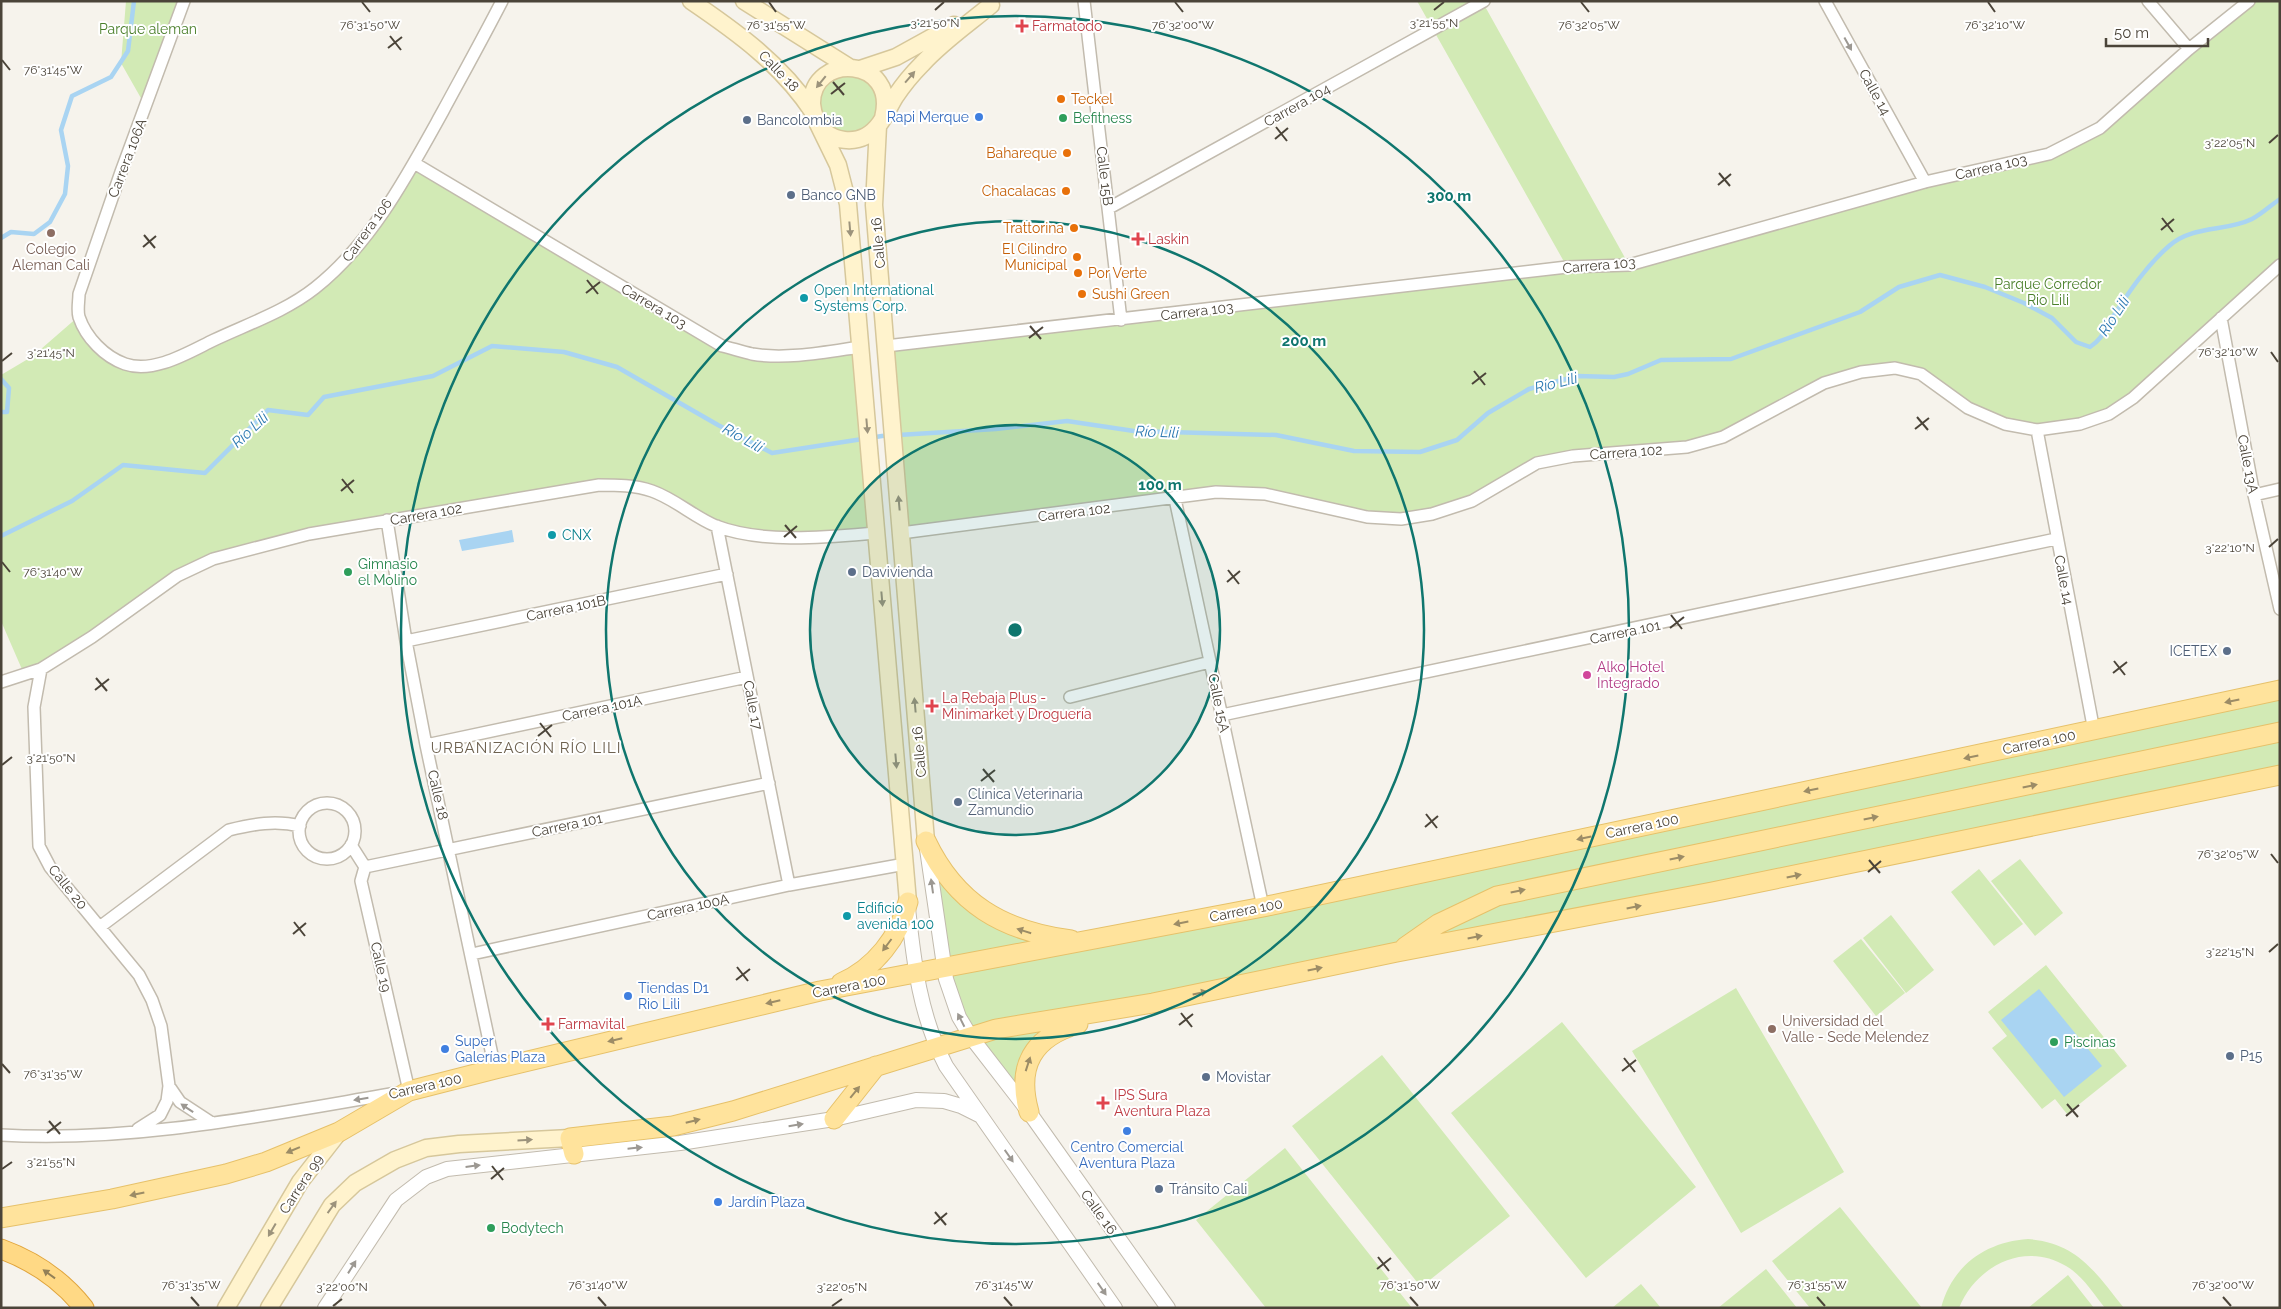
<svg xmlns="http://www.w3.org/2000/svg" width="2281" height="1309" font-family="Raleway,sans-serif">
<rect width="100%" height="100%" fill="#f6f3ec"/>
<path fill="#d2eab5" d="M126 1H184L146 107 121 63Z
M1417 1H1482L1629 265 2049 154 2100 128 2249 1H2280V265L2109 414 2037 430 2005 424 1921 374 1861 372 1723 437 1537 463 1472 501 1401 519 1265 494 1216 492 901 533 886 346 1567 267Z
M849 67 885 98 865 137 823 131 816 86Z
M414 163 722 346 753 354 860 347 876 533 798 538 717 526 628 486 387 520 213 559 24 674 1 621V375L33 356 79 316 117 361 149 366 284 306 342 265Z
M2280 690V775L1069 1027 1030 1058 1029 1112 959 1017 934 857 987 913 1089 942Z
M2020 859 2063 913 2035 936 1991 881Z
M1979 869 2023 924 1994 946 1951 892Z
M1891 915 1934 970 1906 993 1863 938Z
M1861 939 1905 993 1876 1016 1833 961Z
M2046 965 2127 1066 2067 1114 2055 1099 2042 1109 1992 1048 2007 1036 1988 1012Z
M1736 988 1844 1172 1741 1233 1632 1051Z
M1562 1022 1696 1187 1586 1278 1451 1113Z
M1382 1055 1510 1216 1421 1287 1292 1126Z
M1285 1148 1412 1308H1266L1196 1220Z
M1840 1207 1922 1308H1810L1772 1261Z
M2028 1239C2078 1243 2095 1272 2124 1308H2105C2093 1293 2082 1275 2066 1266 2024 1241 1976 1266 1959 1308H1941C1952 1266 1985 1242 2028 1239Z
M1766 1269 1797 1308H1718Z
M2068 1275 2094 1308H2028Z
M1641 1284 1661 1308H1612Z"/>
<path fill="#a9d4f2" d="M512 530 514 542 462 551 459 540Z
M2039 989 2102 1066 2064 1097 2001 1020Z"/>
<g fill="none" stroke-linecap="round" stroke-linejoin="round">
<path stroke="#a9d4f2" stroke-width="4.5" d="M1 238 11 232 34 234 50 222 65 194 68 166 61 130 72 96 111 77 128 51 134 1
M1 379 9 388 7 412H1
M1 536 72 501 123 465 205 473 268 410 308 415 324 397 433 376 492 346 564 352 617 367 718 425 772 453 882 436 996 429 1067 421 1134 431 1276 435 1354 451 1420 452 1457 440 1488 413 1529 389 1577 376 1614 377 1628 374 1661 360 1731 359 1860 312 1899 287 1940 275 1985 287 2024 303 2052 318 2076 342 2090 347C2103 338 2104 331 2112 318 2129 292 2146 266 2169 246 2192 225 2226 232 2252 219 2262 214 2271 205 2280 199"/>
<g stroke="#c2bbae" stroke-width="14">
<path id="minor" d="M184 1 121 172 79 294C79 301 77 310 79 317 86 338 105 357 125 364 154 374 189 352 214 340 248 324 286 311 315 288 372 243 408 174 443 111 463 74 483 38 502 1
M1084 1 1121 320
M1825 1 1925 182
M2148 1 2189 49
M414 163 722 346C731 348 742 352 752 354 786 360 826 352 860 347
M1109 208 1484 1
M2221 318 2254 495 2280 609
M886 346 1567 267 1629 265 1925 182 2049 154 2100 128 2189 49 2249 1
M2037 430 2094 731
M2254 495 2280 489
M1175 499 1263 907
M387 520 406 641 426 745 495 1069
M717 526 789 885
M901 533 1216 492 1265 494 1367 517 1401 519 1432 514 1472 501 1537 463 1573 456 1687 447 1723 437 1824 383 1861 372 1895 368 1921 374 1968 408 2005 424 2037 430 2080 424 2109 414 2133 398 2280 265
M406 641 727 574
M41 669 34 707 39 846 50 867 139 975 152 1000 161 1026 169 1086 167 1101 160 1115 138 1129
M1 682 41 669 92 637 177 576 213 559 309 534 599 485C616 485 635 485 652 491 675 499 694 517 716 526 763 544 828 537 876 533
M1070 697 1210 662
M1222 715 2056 539
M426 745 747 677
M299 831a28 28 0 1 1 56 0a28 28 0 1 1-56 0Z
M365 867 769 783
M101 926 229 830C253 824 276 820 300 826
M472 954 789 885 905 864
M169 1086 180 1102 212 1123
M1 1135C136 1143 276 1113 409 1091L361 881 365 867 351 845"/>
</g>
<g stroke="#c2bbae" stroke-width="16">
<path id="tertiary" d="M927 849 946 979 959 1017 971 1037 1029 1112 1168 1308
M908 908C914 964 920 1016 946 1066L1115 1308
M325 1308 396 1200 426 1177 447 1169 680 1143 834 1119 916 1100 944 1101 961 1106 981 1116"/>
</g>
<g stroke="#d6c79b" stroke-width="19">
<path id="secondary" d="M691 1C738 33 781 64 813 112
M744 1 849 67
M860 69 896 57 954 25
M883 118C899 56 811 52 812 104 813 114 816 123 824 131 835 141 853 143 866 136 881 128 887 110 895 97 903 85 912 74 922 64 942 42 968 24 991 5
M818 124 838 165 848 204 908 902
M878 126 874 205 926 841
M226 1308 300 1182 339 1132
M269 1308 332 1205 355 1183 395 1160 426 1148 459 1144 570 1138"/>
</g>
<g stroke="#e6c16a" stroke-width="21">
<path id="primary" d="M926 841C956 904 1003 931 1071 940
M1405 947 1438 924 1497 896 2280 732
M841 983C875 968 899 937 908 902
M1029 1112C1016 1066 1033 1037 1078 1024
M834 1119 876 1066
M574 1154 570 1138 673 1126 733 1111 996 1029 1153 1003 1397 952 1712 892 2280 775
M1 1218 112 1199 226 1174 266 1162 339 1132 409 1091 495 1069 820 991 1263 907 2280 690"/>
</g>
<g stroke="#e0a43c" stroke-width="21">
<path id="trunk" d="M1 1249C34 1261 62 1280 84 1308"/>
</g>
<use href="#minor" stroke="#fff" stroke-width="11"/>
<use href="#tertiary" stroke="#fff" stroke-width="14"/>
<use href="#secondary" stroke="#fff3cd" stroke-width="16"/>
<use href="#primary" stroke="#ffe39c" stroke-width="19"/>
<use href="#trunk" stroke="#ffd985" stroke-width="19"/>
</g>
<defs><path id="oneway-solid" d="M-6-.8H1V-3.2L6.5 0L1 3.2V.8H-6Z" transform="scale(1.25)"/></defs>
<g fill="#9c9892">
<use href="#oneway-solid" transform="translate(1848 44) rotate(61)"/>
<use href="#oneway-solid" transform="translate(932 886) rotate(-98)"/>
<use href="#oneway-solid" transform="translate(961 1020) rotate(-117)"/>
<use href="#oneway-solid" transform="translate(361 1099) rotate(171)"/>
<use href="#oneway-solid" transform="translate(187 1108) rotate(-146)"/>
<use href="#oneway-solid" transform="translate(796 1125) rotate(-9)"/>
<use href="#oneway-solid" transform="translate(635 1148) rotate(-6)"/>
<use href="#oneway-solid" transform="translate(1009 1156) rotate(55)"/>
<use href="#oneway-solid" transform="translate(473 1166) rotate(-7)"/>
<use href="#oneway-solid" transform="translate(352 1267) rotate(-58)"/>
<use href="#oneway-solid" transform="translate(1102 1289) rotate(55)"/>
</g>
<g fill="#9c937c">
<use href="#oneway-solid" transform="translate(910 77) rotate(-49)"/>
<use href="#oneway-solid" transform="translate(821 82) rotate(129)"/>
<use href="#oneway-solid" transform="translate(850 229) rotate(85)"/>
<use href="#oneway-solid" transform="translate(867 426) rotate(85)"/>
<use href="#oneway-solid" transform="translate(899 503) rotate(-95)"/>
<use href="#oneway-solid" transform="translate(882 599) rotate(85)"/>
<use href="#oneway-solid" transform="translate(915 705) rotate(-95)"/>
<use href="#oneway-solid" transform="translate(896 761) rotate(85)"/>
<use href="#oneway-solid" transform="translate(525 1140) rotate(-3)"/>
<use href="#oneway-solid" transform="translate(332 1207) rotate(-54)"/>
<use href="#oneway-solid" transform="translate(272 1230) rotate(120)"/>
</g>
<g fill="#9c8c66">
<use href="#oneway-solid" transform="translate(2232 701) rotate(168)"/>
<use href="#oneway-solid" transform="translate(1971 757) rotate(168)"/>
<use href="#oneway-solid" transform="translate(2030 786) rotate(-12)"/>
<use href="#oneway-solid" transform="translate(1811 790) rotate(168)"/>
<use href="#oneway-solid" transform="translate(1871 818) rotate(-12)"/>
<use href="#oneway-solid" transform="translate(1584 838) rotate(168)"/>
<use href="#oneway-solid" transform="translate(1677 858) rotate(-12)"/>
<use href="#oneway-solid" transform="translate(1794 876) rotate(-12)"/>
<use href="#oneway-solid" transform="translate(1518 891) rotate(-12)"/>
<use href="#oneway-solid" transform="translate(1634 907) rotate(-11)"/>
<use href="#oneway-solid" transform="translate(1181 923) rotate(169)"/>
<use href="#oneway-solid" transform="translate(1024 931) rotate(-163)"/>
<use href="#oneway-solid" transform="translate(1475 937) rotate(-11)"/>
<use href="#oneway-solid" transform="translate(887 945) rotate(127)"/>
<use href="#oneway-solid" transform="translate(1315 969) rotate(-12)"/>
<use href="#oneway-solid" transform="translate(1200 993) rotate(-12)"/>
<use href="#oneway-solid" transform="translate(773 1002) rotate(167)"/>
<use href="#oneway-solid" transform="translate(615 1040) rotate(167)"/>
<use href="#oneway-solid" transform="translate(1028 1064) rotate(-72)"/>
<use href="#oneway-solid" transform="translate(855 1092) rotate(-51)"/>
<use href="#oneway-solid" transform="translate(693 1121) rotate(-14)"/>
<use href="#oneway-solid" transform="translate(293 1150) rotate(157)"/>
<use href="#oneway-solid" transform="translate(137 1194) rotate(168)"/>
</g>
<use fill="#938057" href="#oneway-solid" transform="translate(49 1274) rotate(-144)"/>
<path fill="none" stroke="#4b4439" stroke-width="2" d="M362 2 370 12M769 2 776 12M1175 2 1183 12M1581 2 1589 12M1988 2 1995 12M935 10 944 2M1434 10 1444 2M390 36 401 50M388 48 402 37M2 60 10 70M833 82 844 95M831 94 845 83M1276 127 1287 141M1275 139 1288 128M2269 143 2278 135M1719 173 1730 186M1718 185 1731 174M2162 218 2173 232M2161 230 2174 219M144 235 155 248M143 247 156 236M587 280 598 294M586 293 600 282M1030 326 1041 339M1029 338 1043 327M2271 352 2278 362M2 361 12 353M1474 371 1485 385M1472 384 1486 373M1917 417 1928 430M1915 429 1929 418M342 479 353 493M341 491 354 480M785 525 796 538M784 537 797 526M2269 547 2278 539M2 562 10 572M1228 570 1239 584M1227 582 1240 571M1671 615 1682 629M1670 628 1684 617M2114 661 2125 675M2113 673 2127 662M96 678 107 691M95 690 109 679M540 723 551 737M538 736 552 725M2 765 12 757M983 769 994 782M981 781 995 770M1426 814 1437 828M1425 827 1438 816M2271 854 2278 863M1869 860 1880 873M1868 872 1881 861M294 922 305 936M293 934 306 923M2269 952 2278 944M737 967 748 981M736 980 750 969M1181 1013 1192 1027M1179 1025 1193 1014M1624 1058 1635 1072M2 1064 10 1073M1622 1071 1636 1060M2067 1104 2078 1117M2066 1116 2079 1105M49 1121 60 1134M47 1133 61 1122M492 1166 503 1180M2 1169 12 1162M491 1179 504 1168M935 1212 946 1225M934 1224 947 1213M1378 1257 1389 1271M1377 1269 1391 1258M191 1297 199 1306M598 1297 606 1306M1004 1297 1012 1306M1410 1297 1418 1306M1817 1297 1825 1306M2223 1297 2231 1306M333 1306 342 1299M832 1306 842 1299"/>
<circle cx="1015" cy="630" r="205" fill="#0f766e" fill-opacity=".12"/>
<g fill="none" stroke="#0f766e" stroke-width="2.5">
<circle cx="1015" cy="630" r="205"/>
<circle cx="1015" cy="630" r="409"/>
<circle cx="1015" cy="630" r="614"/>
</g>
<g fill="#e0444e" stroke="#fff" stroke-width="2">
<path d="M1019.5 18.5h5v5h5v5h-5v5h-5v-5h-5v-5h5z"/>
<path d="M1135.5 231.5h5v5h5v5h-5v5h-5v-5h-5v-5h5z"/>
<path d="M929.5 698.5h5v5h5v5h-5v5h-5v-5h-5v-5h5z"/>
<path d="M545.5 1016.5h5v5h5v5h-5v5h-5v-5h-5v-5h5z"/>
<path d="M1100.5 1095.5h5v5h5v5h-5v5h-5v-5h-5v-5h5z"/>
</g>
<g fill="#e8710a" stroke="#fff" stroke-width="2">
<circle cx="1061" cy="99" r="5"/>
<circle cx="1067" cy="153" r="5"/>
<circle cx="1066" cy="191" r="5"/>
<circle cx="1074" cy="228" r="5"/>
<circle cx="1077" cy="257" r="5"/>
<circle cx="1078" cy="273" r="5"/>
<circle cx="1082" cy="294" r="5"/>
</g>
<g fill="#3f7fe0" stroke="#fff" stroke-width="2">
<circle cx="979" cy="117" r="5"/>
<circle cx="628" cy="996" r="5"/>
<circle cx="445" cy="1049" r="5"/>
<circle cx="1127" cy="1131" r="5"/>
<circle cx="718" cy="1202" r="5"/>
</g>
<g fill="#2e9e5b" stroke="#fff" stroke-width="2">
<circle cx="1063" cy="118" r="5"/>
<circle cx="348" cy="572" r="5"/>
<circle cx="2054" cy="1042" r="5"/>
<circle cx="491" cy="1228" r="5"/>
</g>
<g fill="#5c6f8a" stroke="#fff" stroke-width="2">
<circle cx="747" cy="120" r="5"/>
<circle cx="791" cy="195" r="5"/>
<circle cx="852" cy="572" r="5"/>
<circle cx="2227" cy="651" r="5"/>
<circle cx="958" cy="802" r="5"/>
<circle cx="2230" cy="1056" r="5"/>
<circle cx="1206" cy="1077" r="5"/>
<circle cx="1159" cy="1189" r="5"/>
</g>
<g fill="#8d6e63" stroke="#fff" stroke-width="2">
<circle cx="51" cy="233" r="5"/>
<circle cx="1772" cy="1029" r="5"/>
</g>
<g fill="#0f9aa8" stroke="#fff" stroke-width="2">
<circle cx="804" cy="298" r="5"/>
<circle cx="552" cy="535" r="5"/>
<circle cx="847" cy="916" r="5"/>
</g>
<circle fill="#d1479c" stroke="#fff" stroke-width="2" cx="1587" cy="675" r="5"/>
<g text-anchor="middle" stroke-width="4" stroke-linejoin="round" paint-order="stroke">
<g font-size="14" fill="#be3a42" stroke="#fff" text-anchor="start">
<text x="1032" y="31">Farmatodo</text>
<text x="1148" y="244">Laskin</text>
<text x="942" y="703">La Rebaja Plus -<tspan x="942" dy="16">Minimarket y Droguería</tspan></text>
<text x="558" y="1029">Farmavital</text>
<text x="1114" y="1100">IPS Sura<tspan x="1114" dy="16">Aventura Plaza</tspan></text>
</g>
<g font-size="14" fill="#4a7f2a" stroke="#fff">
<text x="148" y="34">Parque aleman</text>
<text x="2048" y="289">Parque Corredor<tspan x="2048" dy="16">Rio Lili</tspan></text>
</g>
<g font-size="14" fill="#4b4439" stroke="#fff">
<text transform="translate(779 71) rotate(46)" y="5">Calle 18</text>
<text transform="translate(1875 92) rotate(61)" y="5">Calle 14</text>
<text transform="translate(1297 105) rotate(-29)" y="5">Carrera 104</text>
<text transform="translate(127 158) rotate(-69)" y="5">Carrera 106A</text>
<text transform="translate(1991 167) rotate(-13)" y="5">Carrera 103</text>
<text transform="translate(1105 176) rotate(83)" y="5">Calle 15B</text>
<text transform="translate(367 230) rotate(-54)" y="5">Carrera 106</text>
<text transform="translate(878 243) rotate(-95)" y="5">Calle 16</text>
<text transform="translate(1599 265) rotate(-5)" y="5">Carrera 103</text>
<text transform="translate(654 306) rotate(31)" y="5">Carrera 103</text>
<text transform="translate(1197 311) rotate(-7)" y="5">Carrera 103</text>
<text transform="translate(1626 452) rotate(-4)" y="5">Carrera 102</text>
<text transform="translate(2248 464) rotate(79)" y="5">Calle 13A</text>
<text transform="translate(1074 512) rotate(-7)" y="5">Carrera 102</text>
<text transform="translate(426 514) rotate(-10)" y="5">Carrera 102</text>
<text transform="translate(2064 580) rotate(79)" y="5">Calle 14</text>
<text transform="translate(566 608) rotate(-12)" y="5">Carrera 101B</text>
<text transform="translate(1625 632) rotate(-12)" y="5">Carrera 101</text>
<text transform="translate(1219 703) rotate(78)" y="5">Calle 15A</text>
<text transform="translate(753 705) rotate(79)" y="5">Calle 17</text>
<text transform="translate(602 708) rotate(-12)" y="5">Carrera 101A</text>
<text transform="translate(2039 742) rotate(-12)" y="5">Carrera 100</text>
<text transform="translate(919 752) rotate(-95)" y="5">Calle 16</text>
<text transform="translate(438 795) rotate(77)" y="5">Calle 18</text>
<text transform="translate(567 825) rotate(-12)" y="5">Carrera 101</text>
<text transform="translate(1642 826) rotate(-12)" y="5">Carrera 100</text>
<text transform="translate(68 887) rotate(51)" y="5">Calle 20</text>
<text transform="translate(688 907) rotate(-12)" y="5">Carrera 100A</text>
<text transform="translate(1246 910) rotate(-11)" y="5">Carrera 100</text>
<text transform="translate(381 967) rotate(77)" y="5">Calle 19</text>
<text transform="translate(849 986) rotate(-11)" y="5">Carrera 100</text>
<text transform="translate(425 1086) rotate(-13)" y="5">Carrera 100</text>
<text transform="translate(301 1184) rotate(-57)" y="5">Carrera 99</text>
<text transform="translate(1099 1212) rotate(54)" y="5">Calle 16</text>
</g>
<g font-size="14" fill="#c56008" stroke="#fff" text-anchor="end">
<text x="1071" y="104" text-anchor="start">Teckel</text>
<text x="1057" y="158">Bahareque</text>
<text x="1056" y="196">Chacalacas</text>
<text x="1064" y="233">Trattorina</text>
<text x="1067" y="254">El Cilindro<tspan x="1067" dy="16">Municipal</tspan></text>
<text x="1088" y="278" text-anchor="start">Por Verte</text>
<text x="1092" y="299" text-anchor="start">Sushi Green</text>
</g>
<g font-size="14" fill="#366cbe" stroke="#fff" text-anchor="start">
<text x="969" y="122" text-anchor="end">Rapi Merque</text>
<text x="638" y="993">Tiendas D1<tspan x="638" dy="16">Rio Lili</tspan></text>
<text x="455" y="1046">Super<tspan x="455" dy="16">Galerías Plaza</tspan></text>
<text x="1127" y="1152" text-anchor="middle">Centro Comercial<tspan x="1127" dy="16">Aventura Plaza</tspan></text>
<text x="728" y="1207">Jardín Plaza</text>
</g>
<g font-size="14" fill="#27864d" stroke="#fff" text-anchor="start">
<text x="1073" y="123">Befitness</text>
<text x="358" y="569">Gimnasio<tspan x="358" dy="16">el Molino</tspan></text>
<text x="2064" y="1047">Piscinas</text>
<text x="501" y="1233">Bodytech</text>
</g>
<g font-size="14" fill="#4e5e75" stroke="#fff" text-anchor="start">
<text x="757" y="125">Bancolombia</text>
<text x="801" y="200">Banco GNB</text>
<text x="862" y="577">Davivienda</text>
<text x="2217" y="656" text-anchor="end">ICETEX</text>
<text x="968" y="799">Clínica Veterinaria<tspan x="968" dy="16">Zamundio</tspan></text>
<text x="2240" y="1061">P15</text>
<text x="1216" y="1082">Movistar</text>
<text x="1169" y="1194">Tránsito Cali</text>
</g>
<g font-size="14" fill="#785e54" stroke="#fff">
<text x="51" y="254">Colegio<tspan x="51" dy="16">Aleman Cali</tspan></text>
<text x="1782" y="1026" text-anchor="start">Universidad del<tspan x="1782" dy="16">Valle - Sede Melendez</tspan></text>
</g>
<g font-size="14" fill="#0d838f" stroke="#fff" text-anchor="start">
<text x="814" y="295">Open International<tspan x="814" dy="16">Systems Corp.</tspan></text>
<text x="562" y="540">CNX</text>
<text x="857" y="913">Edificio<tspan x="857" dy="16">avenida 100</tspan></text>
</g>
<g font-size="14" fill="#b23c85" stroke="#fff" text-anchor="start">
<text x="1597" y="672">Alko Hotel<tspan x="1597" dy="16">Integrado</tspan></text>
</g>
<g font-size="15" font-style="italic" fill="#2e7ab2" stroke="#fff">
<text transform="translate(2114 316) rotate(-57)" y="5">Río Lili</text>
<text transform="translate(1556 383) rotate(-14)" y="5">Río Lili</text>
<text transform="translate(250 430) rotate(-43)" y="5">Río Lili</text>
<text transform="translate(1157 432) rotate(2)" y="5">Río Lili</text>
<text transform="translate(743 438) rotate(29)" y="5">Río Lili</text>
</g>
<g font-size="15" letter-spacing="1" fill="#6e6250" stroke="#fff">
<text x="526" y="753">URBANIZACIÓN RÍO LILI</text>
</g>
</g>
<g font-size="12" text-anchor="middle" fill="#4b4439" stroke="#fff" stroke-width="4" stroke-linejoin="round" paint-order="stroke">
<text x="935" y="27">3°21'50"N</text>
<text x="1434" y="27">3°21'55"N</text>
<text x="370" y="29">76°31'50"W</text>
<text x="776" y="29">76°31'55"W</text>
<text x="1183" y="29">76°32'00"W</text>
<text x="1589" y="29">76°32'05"W</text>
<text x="1995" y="29">76°32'10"W</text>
<text x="53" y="74">76°31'45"W</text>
<text x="2230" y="147">3°22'05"N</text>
<text x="2228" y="356">76°32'10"W</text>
<text x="51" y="357">3°21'45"N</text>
<text x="2230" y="552">3°22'10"N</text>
<text x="53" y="576">76°31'40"W</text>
<text x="51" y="762">3°21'50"N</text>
<text x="2228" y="858">76°32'05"W</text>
<text x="2230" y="956">3°22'15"N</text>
<text x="53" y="1078">76°31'35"W</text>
<text x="51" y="1166">3°21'55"N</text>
<text x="191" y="1289">76°31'35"W</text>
<text x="598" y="1289">76°31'40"W</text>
<text x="1004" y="1289">76°31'45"W</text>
<text x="1410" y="1289">76°31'50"W</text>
<text x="1817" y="1289">76°31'55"W</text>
<text x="2223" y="1289">76°32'00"W</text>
<text x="342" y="1291">3°22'00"N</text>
<text x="842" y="1291">3°22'05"N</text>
</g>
<circle cx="1015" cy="630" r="8" fill="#0f766e" stroke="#fff" stroke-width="2.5"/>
<g font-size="15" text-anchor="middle" font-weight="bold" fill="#0f766e" stroke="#fff" stroke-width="4" stroke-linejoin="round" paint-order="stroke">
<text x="1449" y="201">300 m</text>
<text x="1304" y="346">200 m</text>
<text x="1160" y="490">100 m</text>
</g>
<rect width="2281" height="1309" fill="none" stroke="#4b4439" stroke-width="5"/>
<path d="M2106 38v8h102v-8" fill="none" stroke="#4b4439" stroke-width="2.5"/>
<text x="2114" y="38" font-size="15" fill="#4b4439" stroke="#ffffff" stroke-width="4" paint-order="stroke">50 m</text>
</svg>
